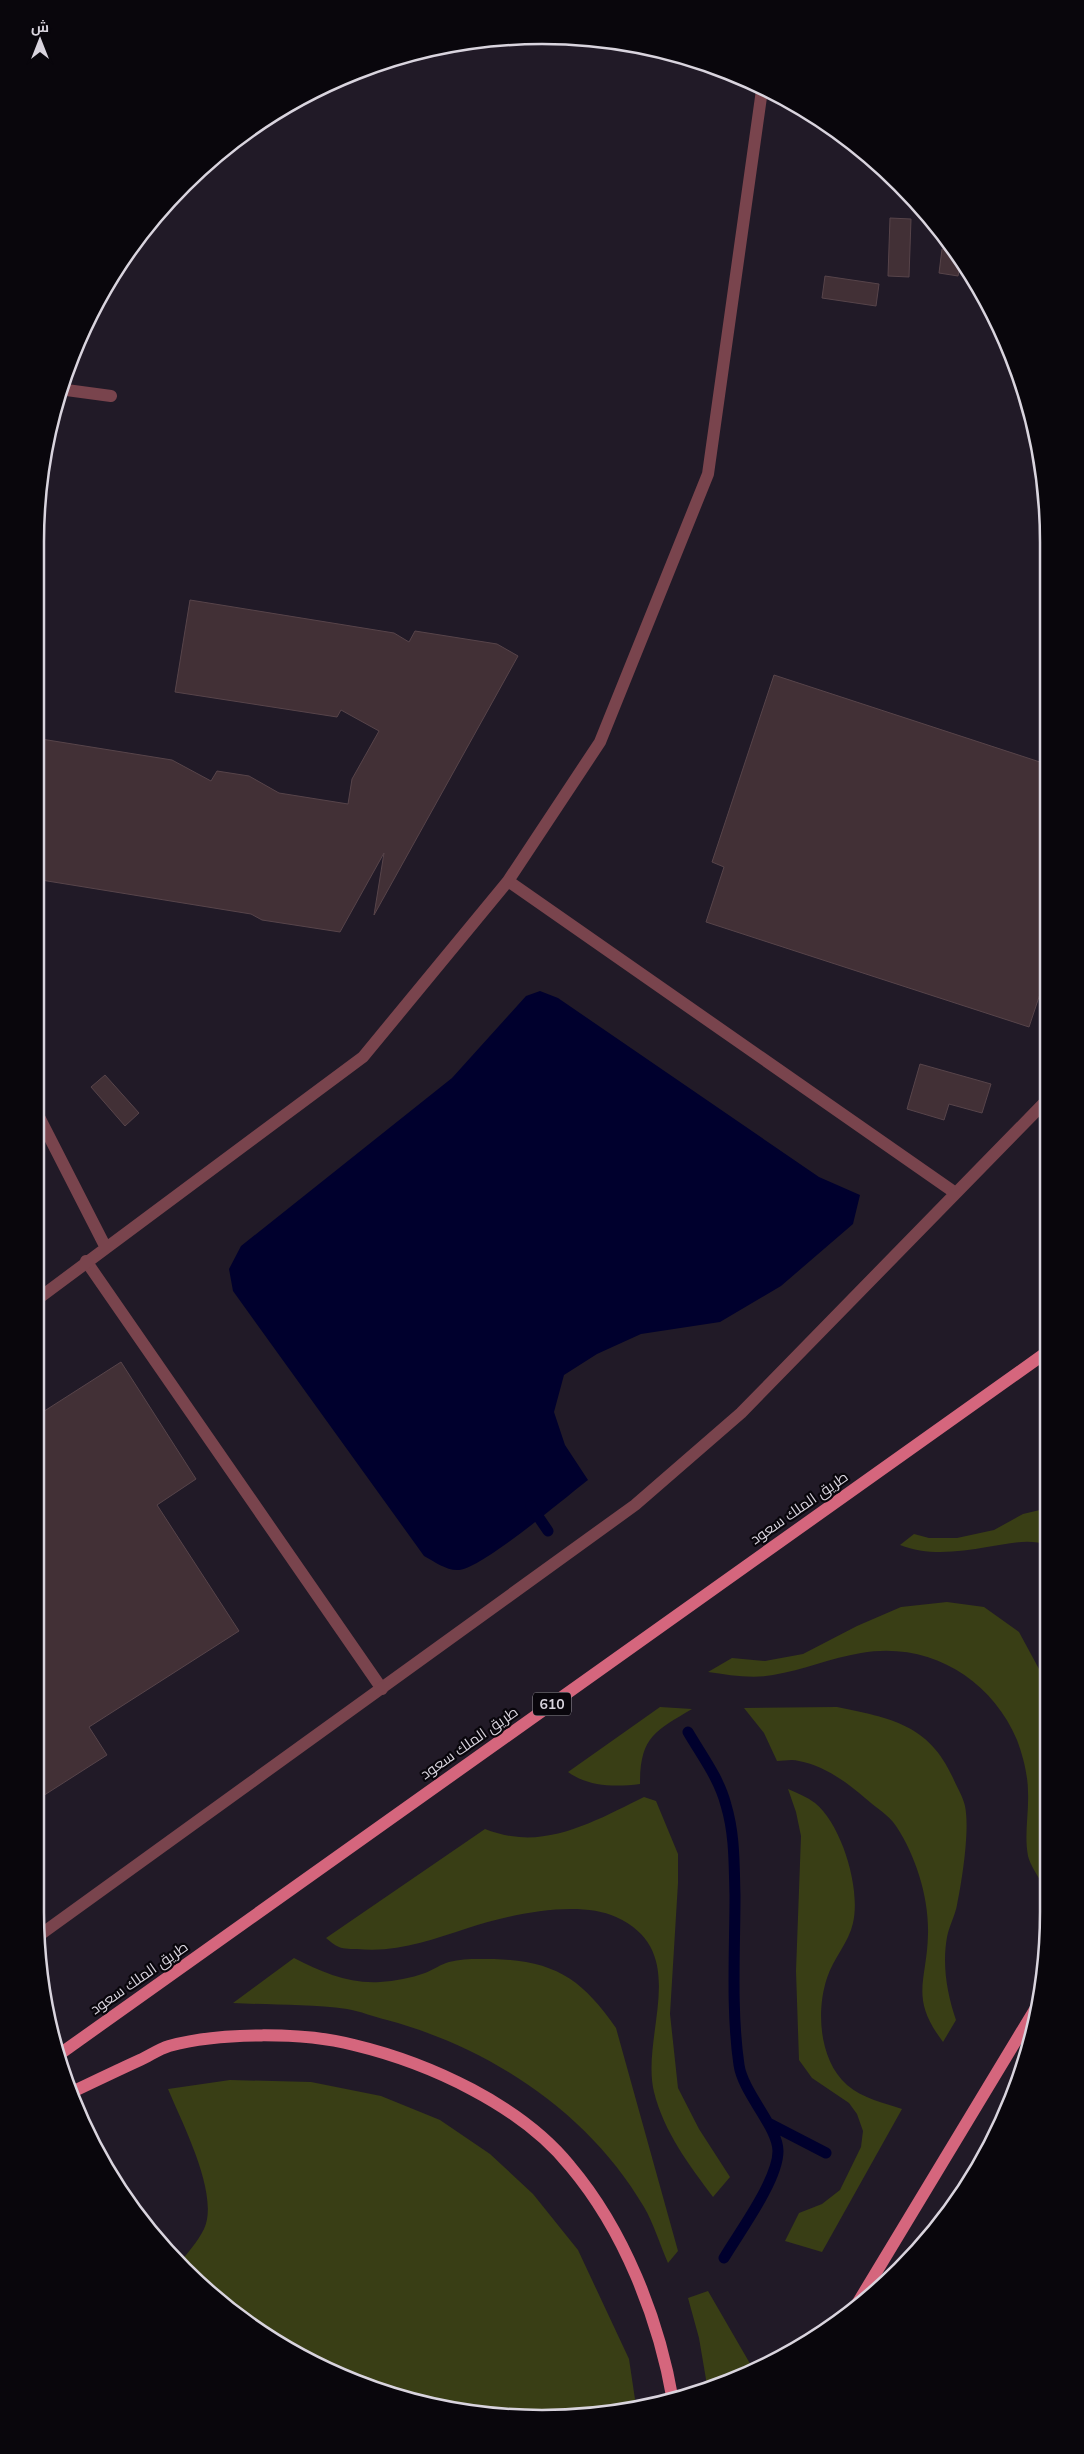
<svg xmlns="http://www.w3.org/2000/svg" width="1084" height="2454" font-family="Mulish,Cairo,sans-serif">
<rect width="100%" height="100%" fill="#211a27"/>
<path fill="#393e15" d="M1048 1508V1545C1028 1538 1007 1544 987 1547 958 1552 928 1556 900 1545L914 1534 929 1538H957L994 1530 1023 1514Z
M947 1602 984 1607 1019 1632 1039 1669 1048 1692 1049 1865 1040 1880C1036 1873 1030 1864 1028 1856 1024 1835 1029 1813 1028 1792 1028 1775 1023 1756 1017 1740 991 1678 928 1641 861 1653 831 1658 803 1670 773 1675 752 1679 729 1675 708 1672L732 1658 765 1661 803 1654 857 1626 901 1607Z
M660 1707 692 1709C655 1731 640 1737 640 1784 615 1787 589 1787 568 1772Z
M837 1707C890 1718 929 1724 953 1778 957 1787 963 1797 965 1806 970 1830 962 1881 957 1905 955 1916 949 1926 947 1937 942 1965 947 1994 956 2020L943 2042C909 1997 927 1982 928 1934 929 1898 916 1856 896 1826 889 1815 875 1807 865 1798 848 1783 823 1765 799 1761 792 1759 784 1761 777 1761L764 1733 744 1708Z
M788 1789C797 1793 807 1797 815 1803 842 1825 861 1889 853 1923 849 1942 833 1959 827 1978 816 2011 819 2060 847 2085 862 2098 884 2103 902 2109L822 2252 785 2241 799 2213 822 2204 840 2190 861 2147 863 2131 857 2114 849 2103 812 2078 799 2060 796 1971 801 1836 796 1812Z
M644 1797 656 1801 678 1854V1883L670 2014 678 2088 699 2129 730 2177 713 2197C689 2165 664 2132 654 2092 640 2034 693 1952 616 1917 577 1899 508 1915 468 1928 431 1940 397 1953 357 1949 352 1949 344 1949 339 1947 334 1945 330 1941 326 1938L485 1829C493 1832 502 1835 511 1836 557 1844 605 1816 644 1797Z
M294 1958C321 1972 349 1984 380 1982 395 1981 411 1978 425 1973 433 1970 441 1964 449 1962 464 1958 479 1959 494 1959 555 1961 582 1979 616 2028L678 2251 668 2263C660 2245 654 2224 644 2207 589 2113 491 2048 387 2020 374 2017 360 2011 347 2009 310 2004 271 2005 233 2003Z
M230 2080 311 2082 381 2096 440 2120 490 2154 533 2194 578 2250 629 2359 636 2406 542 2419 443 2409 379 2392 289 2351 233 2314 179 2263C188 2253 198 2241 204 2229 220 2195 182 2123 168 2089Z
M708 2291 752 2367 749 2372 708 2391 699 2338 688 2298Z"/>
<path fill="#00002d" d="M540 991 558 998 819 1177 860 1195 853 1224 781 1286 720 1322 641 1334 597 1354 564 1375 554 1412 565 1445 588 1480C566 1497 481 1569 459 1570 447 1571 435 1562 424 1556L233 1291 229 1269 241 1246 452 1078 526 996Z"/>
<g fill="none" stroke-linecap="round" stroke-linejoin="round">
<path stroke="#00002d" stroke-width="11" d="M531 1506 548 1531
M688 1732C702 1756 719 1778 726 1805 735 1835 734 1865 735 1895 735 1951 731 2010 739 2065 743 2093 778 2127 778 2151 778 2180 740 2231 724 2258
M768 2123 826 2153"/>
</g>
<path fill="#423036" stroke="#57444a" d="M890 218 911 219 909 277 888 276Z
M942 249 954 251 961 262 958 276 939 273Z
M825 276 879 284 876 306 822 298Z
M190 600 394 633 409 642 415 631 497 644 518 656 374 915 384 853 340 932 262 920 251 914 35 879V738L172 760 211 781 217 771 249 776 279 793 348 804 352 779 379 731 341 710 337 717 175 692Z
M774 675 1046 764V976L1029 1027 706 922 724 867 712 862Z
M920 1064 991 1084 982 1113 949 1104 944 1120 907 1109Z
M105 1075 139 1113 125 1126 91 1087Z
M121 1362 196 1479 157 1505 239 1631 89 1727 107 1755 35 1801V1417Z"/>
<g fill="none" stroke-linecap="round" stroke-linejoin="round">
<path stroke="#79444d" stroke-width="12" d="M59 389 111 396
M86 1261 382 1689"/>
<path stroke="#79444d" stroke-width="12" d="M508 881 954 1192
M35 1109 105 1246
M35 1301 363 1057 508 881 600 742 708 474 762 90
M37 1937 635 1505 741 1413 1047 1100"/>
<path stroke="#d5667d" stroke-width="12" d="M57 2056 1047 1352
M70 2093C93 2082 116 2071 140 2060 149 2056 159 2049 169 2046 220 2032 303 2032 354 2045 429 2063 521 2105 570 2166 624 2230 659 2319 673 2401
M854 2309 1040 2001"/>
</g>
<g text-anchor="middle" stroke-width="4.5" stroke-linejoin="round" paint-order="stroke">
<rect fill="#09060c" stroke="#9b969f" stroke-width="1" x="533" y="1692.5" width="38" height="23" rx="4"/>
<g font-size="14" font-weight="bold" fill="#d9d4de">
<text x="552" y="1709">610</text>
</g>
<g font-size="15" fill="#d9d4de" stroke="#09060c">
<text transform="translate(799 1508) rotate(-35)" y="5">طريق الملك سعود</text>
<text transform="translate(469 1743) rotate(-35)" y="5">طريق الملك سعود</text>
<text transform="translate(139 1978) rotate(-35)" y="5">طريق الملك سعود</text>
</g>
</g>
<path d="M0 0H1084V2454H0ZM542 44H542A498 498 0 0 1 1040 542V1912A498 498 0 0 1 542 2410H542A498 498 0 0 1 44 1912V542A498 498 0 0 1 542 44Z" fill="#09060c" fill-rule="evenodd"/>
<path fill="none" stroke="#d9d4de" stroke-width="2.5" d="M542 44H542A498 498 0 0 1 1040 542V1912A498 498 0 0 1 542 2410H542A498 498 0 0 1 44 1912V542A498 498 0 0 1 542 44Z"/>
<g transform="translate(40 40)" stroke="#09060c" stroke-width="4" paint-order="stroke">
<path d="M0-4L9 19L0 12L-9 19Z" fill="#d9d4de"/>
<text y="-8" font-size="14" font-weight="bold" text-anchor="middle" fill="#d9d4de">ش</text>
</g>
</svg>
